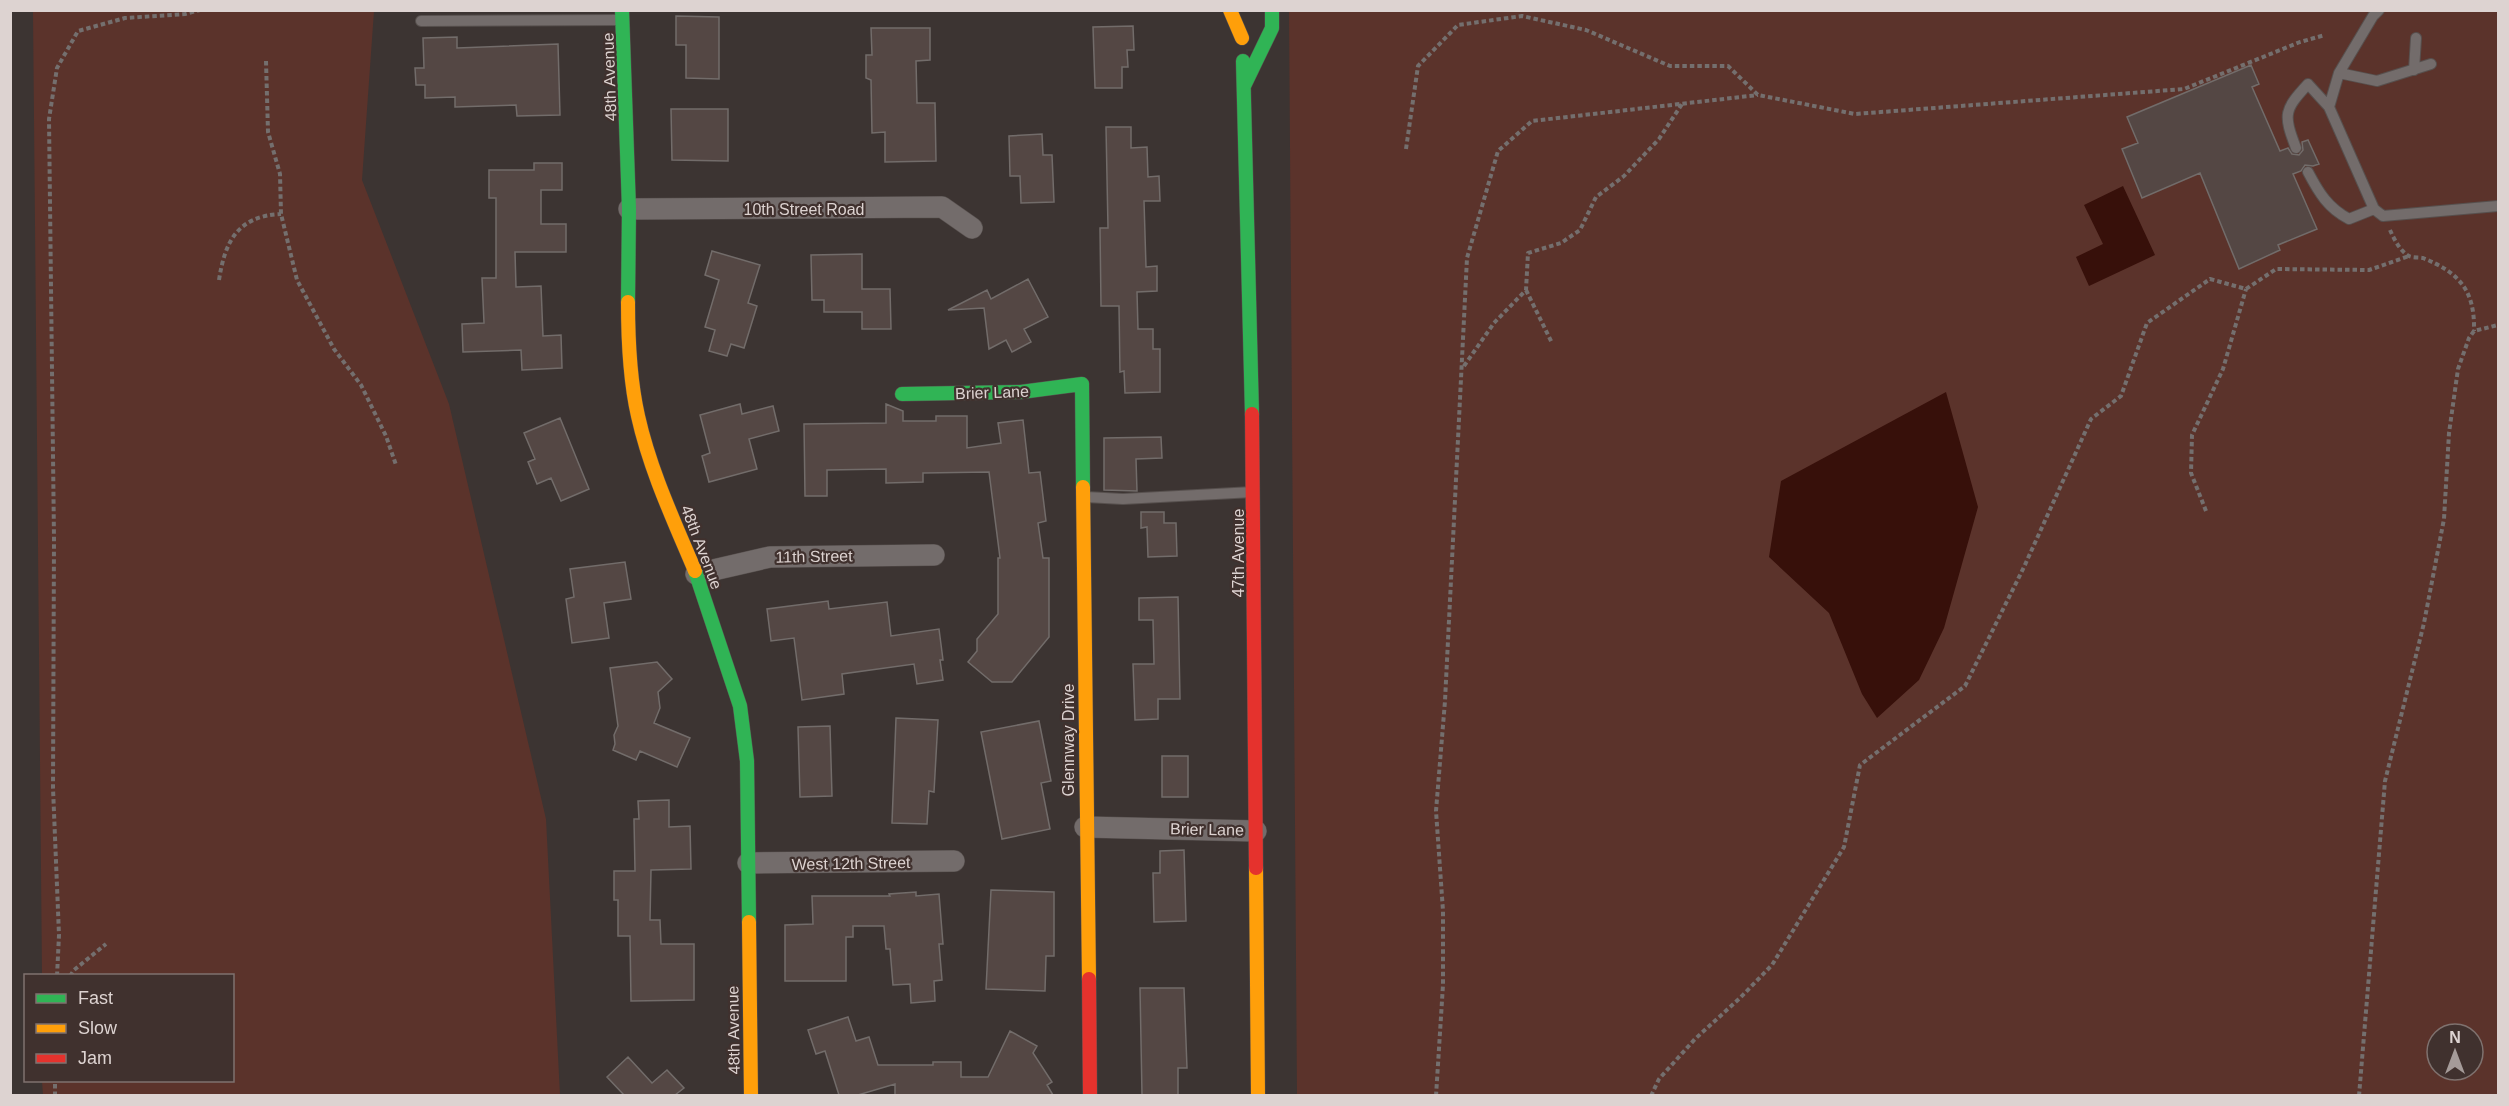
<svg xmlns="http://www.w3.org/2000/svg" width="2509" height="1106" font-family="Helvetica,sans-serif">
<rect width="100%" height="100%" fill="#3c3432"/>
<path fill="#5b332b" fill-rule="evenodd" d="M33 11H374L362 180 449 404 546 819 560 1095H43L42 1081 232 1080V976L42 975Z
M1289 11H2498V1095H1297ZM2437 1034H2473V1070H2437Z"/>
<path fill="#37100a" d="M2123 186 2155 255 2089 286 2076 257 2103 244 2084 205Z
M1946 392 1978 507 1944 628 1919 680 1877 718 1862 694 1829 613 1769 557 1781 481Z"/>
<path fill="#544744" stroke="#726c6a" stroke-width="1.5" d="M676 16 719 17V79L686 78V45H676Z
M1133 26 1134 50H1127L1128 67H1122V88H1095L1093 27Z
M871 28H930V60L916 61 917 103H935L936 161 885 162V132L872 133 871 80 866 78V55H872Z
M457 37V48L558 44 560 115 517 116 516 105 455 107V97L425 98V85H416L415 68H424L423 38Z
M2251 65 2259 84 2252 87 2280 151 2288 148 2292 154 2299 155 2303 150 2302 142 2308 140 2319 164 2313 166 2305 165 2301 171 2293 174 2317 229 2278 245 2280 250 2239 269 2200 173 2142 198 2122 149 2138 143 2127 117Z
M671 109H728V161L672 160Z
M1106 127H1131V148L1147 147 1148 177 1159 176 1160 201H1144L1146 267 1157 266V291L1137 292 1138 329H1153V349H1160V392L1125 393 1124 371 1120 372 1119 306H1101L1100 228H1108Z
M1042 134 1043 155H1052L1054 202 1021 203 1020 176H1010L1009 136Z
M534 163H562V190H541V224H566V252H515L516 287 541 286 543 336 561 335 562 368 522 370 521 350 463 352 462 324 484 323 482 278H496V198H489V170H534Z
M712 251 760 265 748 303 757 306 744 348 731 344 727 356 709 351 715 330 705 327 719 280 705 275Z
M862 254V289H890L891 329H862V312H824V300H812L811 255Z
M1028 279 1048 317 1024 329 1031 342 1012 352 1006 340 989 349 984 308 948 310 987 290 991 299Z
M740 404 742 414 773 406 779 431 749 439 757 469 709 482 702 456 710 453 700 415Z
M886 404 903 411V421H936V416H967V448L1001 443 998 423 1023 420 1029 473 1040 472 1046 521 1038 523 1043 558H1049V637L1012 682H992L968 662 977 651V639L998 614V558H1000L989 472 923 473V482L886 483V469L827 470V496H805L804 424 886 423Z
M560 418 589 489 561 501 551 478 537 484 528 462 535 459 524 433Z
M1161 437 1162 458 1136 459 1137 491 1104 490V438Z
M1141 512H1164V523H1176L1177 556 1148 557 1147 527 1141 528Z
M625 562 631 599 604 603 609 638 572 643 566 599 574 597 570 569Z
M1178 597 1180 699H1158V719L1135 720 1133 664H1154L1153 620H1139V598Z
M828 601 829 609 887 602 891 636 939 629 943 660H940L943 680 917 684 914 664 842 674 844 694 802 700 794 638 771 641 767 609Z
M657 662 672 679 658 692 660 708 654 723 690 738 677 767 640 751 636 760 613 750 615 744 614 735 618 726 610 668Z
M896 718 938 720 934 792 929 791 927 824 892 823Z
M1039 721 1051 781 1041 783 1050 829 1002 839 981 732Z
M830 726 832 796 800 797 798 727Z
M1162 756H1188V797H1162Z
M669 800V827L690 826 691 869 651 870 650 920H660L661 944H694V1000L631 1001 630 936H618V900H614V871H635L634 819H639L638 801Z
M1184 850 1186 921 1154 922 1153 873H1160V851Z
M991 890 1054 892V956H1046L1045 991 986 989Z
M916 892V896L939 894 943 944H939L942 980 934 981 935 1001 911 1003 910 984 893 985 890 949H886L884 926H853V937H846V981H785V925L813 924 812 896H890L889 894Z
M1140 988H1184L1187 1068H1178V1095H1142Z
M848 1017 856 1041 869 1037 878 1065H933V1062H961V1077H988L1010 1031 1037 1046 1033 1053 1052 1082 1047 1085 1053 1095H895V1084L858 1095H839L825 1051 816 1054 808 1030Z
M628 1057 652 1083 667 1070 684 1088 675 1095H624L607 1077Z"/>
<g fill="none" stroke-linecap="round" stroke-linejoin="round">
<g stroke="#57504e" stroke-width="12">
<path id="lane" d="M2379 10 2373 16 2339 73 2329 107 2374 209 2383 216 2498 206
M421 21 620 20
M2414 70 2416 38
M2339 73 2377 81 2431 64
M2296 148C2283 114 2284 110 2308 84L2329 107
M2308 172C2319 193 2328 208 2349 219L2374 209
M1086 497 1123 499 1253 492"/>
</g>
<g stroke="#57504e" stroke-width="22">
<path id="street" d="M629 209 942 207 972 228
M696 574 770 557 934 555
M1085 827 1256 831
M748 863 954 861"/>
</g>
<g stroke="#57504e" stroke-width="15">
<path id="fast" d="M622 10 629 209 628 302
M1243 61 1252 414
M1244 86 1272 28V10
M902 394 1021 392 1082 384 1083 487
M695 571 740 706 747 761 749 922"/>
</g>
<g stroke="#57504e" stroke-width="15">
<path id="slow" d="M1230 10 1242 38
M628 302C628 338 630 381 638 416 650 470 674 521 695 571
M1083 487 1089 979
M1256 868 1258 1096
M749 922 751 1096"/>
</g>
<g stroke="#57504e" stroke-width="15">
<path id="jam" d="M1252 414 1256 868
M1089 979 1090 1096"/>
</g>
<path stroke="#746f6e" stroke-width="4" stroke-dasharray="4.5 3" stroke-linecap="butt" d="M266 61 268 132 280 174 281 214 297 280 334 349 361 385 386 436 396 465
M1406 149 1418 66 1458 25 1522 16 1586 30 1670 66H1728L1758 95 1855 114 2184 89 2300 42 2325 35
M2390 230C2394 239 2400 251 2409 256 2413 258 2419 257 2423 258 2460 273 2475 291 2474 331
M219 280C225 242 237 216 281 214
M1526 290 1552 343
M1464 366 1494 323 1526 290 1528 253 1561 243 1580 230 1596 197 1624 176 1659 139 1682 104
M2206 511 2191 473 2192 435 2223 369 2246 289
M57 976 59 935 53 788 54 539 49 119 57 68 78 31 125 18 185 14 200 10
M70 976 74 970 106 944
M55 1096V1080
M1436 1096 1443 985V911L1436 811 1445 701 1467 258 1498 151 1532 121 1758 95
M1651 1096 1659 1079 1695 1039 1740 998 1772 965 1844 847 1860 765 1965 686 2024 567 2091 419 2121 396 2147 323 2210 279 2246 289 2276 269 2369 270 2409 256
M2359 1096 2385 781 2424 623 2444 519 2449 433 2458 369 2469 338 2474 331 2498 325"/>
<use href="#lane" stroke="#736c6b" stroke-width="10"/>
<use href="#street" stroke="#736c6b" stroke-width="21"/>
<use href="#fast" stroke="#30b455" stroke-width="14"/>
<use href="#slow" stroke="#ff9f0a" stroke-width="14"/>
<use href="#jam" stroke="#e5322d" stroke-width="14"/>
</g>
<g text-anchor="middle" stroke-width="4.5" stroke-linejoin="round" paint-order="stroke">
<g font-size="16" fill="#ddd3d1" stroke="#40312e">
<text transform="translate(609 77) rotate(-92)" y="6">48th Avenue</text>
<text x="804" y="215">10th Street Road</text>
<text transform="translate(992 392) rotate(-2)" y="6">Brier Lane</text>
<text transform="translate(702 547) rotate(69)" y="6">48th Avenue</text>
<text transform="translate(1238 553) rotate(-90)" y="6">47th Avenue</text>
<text transform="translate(814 556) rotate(-1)" y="6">11th Street</text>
<text transform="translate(1068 740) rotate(-90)" y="6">Glennway Drive</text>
<text transform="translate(1207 829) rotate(1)" y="6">Brier Lane</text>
<text transform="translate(851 863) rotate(-1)" y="6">West 12th Street</text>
<text transform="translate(733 1030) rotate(-91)" y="6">48th Avenue</text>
</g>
</g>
<rect width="2509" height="1106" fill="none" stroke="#ddd3d1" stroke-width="24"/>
<rect x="24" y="974" width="210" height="108" fill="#40312e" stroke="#7f726f" stroke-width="1.5"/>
<rect x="36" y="994" width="30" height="9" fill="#30b455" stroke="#7f726f" stroke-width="1.5"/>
<text x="78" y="1004" font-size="18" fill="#ddd3d1">Fast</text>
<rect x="36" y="1024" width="30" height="9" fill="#ff9f0a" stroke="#7f726f" stroke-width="1.5"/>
<text x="78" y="1034" font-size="18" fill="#ddd3d1">Slow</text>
<rect x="36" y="1054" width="30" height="9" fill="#e5322d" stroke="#7f726f" stroke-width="1.5"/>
<text x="78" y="1064" font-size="18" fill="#ddd3d1">Jam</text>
<g transform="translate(2455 1052)"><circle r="28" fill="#40312e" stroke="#7f726f" stroke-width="1.5"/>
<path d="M0-4.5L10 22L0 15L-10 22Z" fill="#a59b99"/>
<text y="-9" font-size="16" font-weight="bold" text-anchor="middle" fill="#ddd3d1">N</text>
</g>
</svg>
